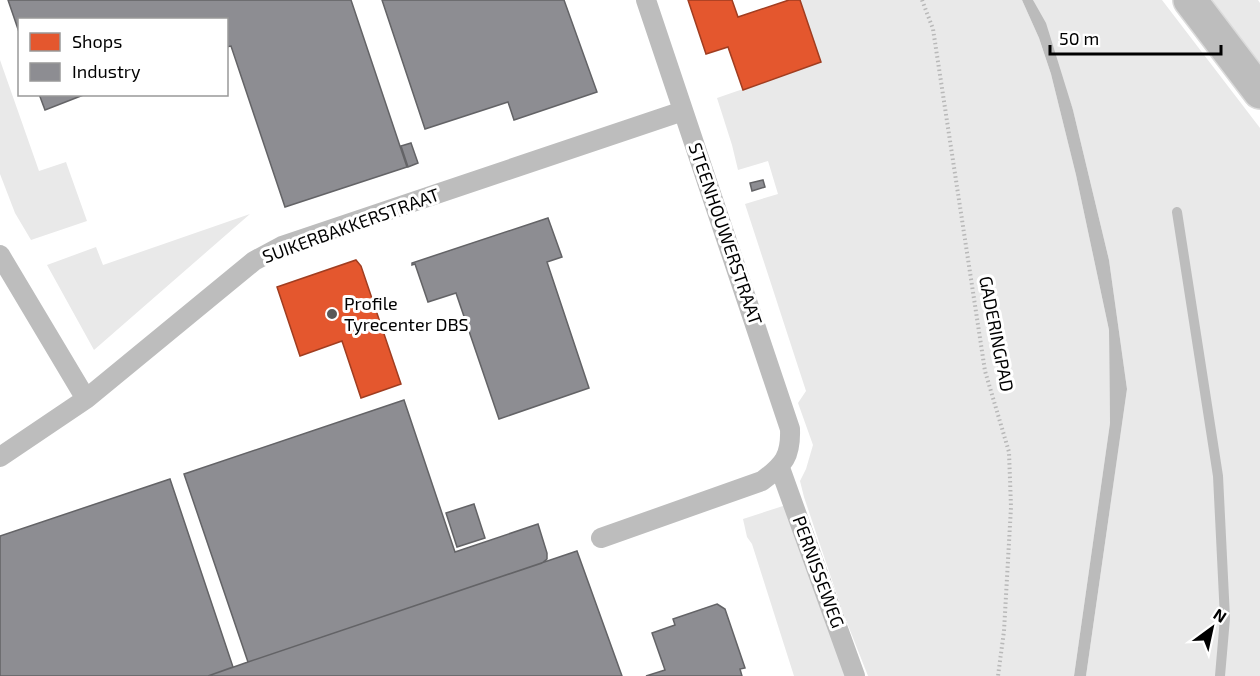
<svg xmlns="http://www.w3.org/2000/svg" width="1260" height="676" font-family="'Exo 2',sans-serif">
<rect width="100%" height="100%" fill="#fff"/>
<path fill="#e9e9e9" d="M800 0H1022L1039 38 1051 74 1076 175 1109 330 1110 423 1074 676H868L842 610 804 497 800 481 806 469 813 445 798 403 806 391 745 204 778 194 768 161 738 170 732 145 717 98 821 62Z
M1033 0H1162L1260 128V676H1086L1127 389 1109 260 1073 110Z
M1198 0H1258L1260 3V81Z
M0 60 39 171 66 162 87 221 31 240 15 213 0 174Z
M250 214 94 350 47 265 96 247 103 265Z
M786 505 846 676H794L752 544 747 537 743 519Z"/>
<path fill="#bbb" d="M1022 0H1033L1046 23 1073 110 1109 260 1127 389 1086 676H1074L1110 423 1109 330 1076 175 1051 74 1039 38Z"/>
<path fill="#e4572e" stroke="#a03d20" stroke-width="1.5" d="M688 0H732L738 17 789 0H800L821 62 743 90 728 47 706 54Z
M356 260 361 266 401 384 361 398 342 341 300 356 277 287Z"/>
<path fill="#8d8d92" stroke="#636366" stroke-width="1.5" d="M8 0H351L407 167 285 207 231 46 226 47V20H20V35Z
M382 0H564L597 92 514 120 508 102 425 129Z
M39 94H86L45 110Z
M411 143 418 163 408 167 401 146Z
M763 180 765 187 752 191 750 183Z
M548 218 562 257 547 262 589 388 499 419 456 293 428 302 415 264 412 265V263Z
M404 400 455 552 538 524 547 553V559L542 563 248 662 184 474Z
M170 479 233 667 208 676H0V536Z
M474 504 485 538 457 547 446 513Z
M577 551 622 676H208L248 662Z
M717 604 725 609 745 668 740 669 742 676H646L665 670 652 633 675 625 673 619Z"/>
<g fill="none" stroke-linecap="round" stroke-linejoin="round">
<g stroke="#dbdbdb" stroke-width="36">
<path id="motorway" d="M1190 0 1260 92"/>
</g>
<path stroke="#b8b8b8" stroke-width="4" stroke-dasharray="1.5 3" stroke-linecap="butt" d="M922 0 933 29 985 371 1009 452 1011 507 1004 631 998 676"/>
<path stroke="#bdbdbd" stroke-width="10" d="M1177 212 1218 476 1225 618 1220 676"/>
<path stroke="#bdbdbd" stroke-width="20" d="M0 255 86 399
M0 457 86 399 254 261 282 246 683 111
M780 468 855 676
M601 538 762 481C784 465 791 456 790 429L646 0"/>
<use href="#motorway" stroke="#bdbdbd" stroke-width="33"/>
</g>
<circle fill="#595959" stroke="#fff" stroke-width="2" cx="332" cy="314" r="6"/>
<g text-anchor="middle" stroke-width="6" stroke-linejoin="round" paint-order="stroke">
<g font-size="18" fill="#000" stroke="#fff">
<text transform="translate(351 226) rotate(-20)" y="6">SUIKERBAKKERSTRAAT</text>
<text transform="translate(725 234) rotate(71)" y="6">STEENHOUWERSTRAAT</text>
<text transform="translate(996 334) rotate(79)" y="6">GADERINGPAD</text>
<text transform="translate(818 572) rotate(70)" y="6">PERNISSEWEG</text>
</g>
<g font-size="18" fill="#000" stroke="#fff" text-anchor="start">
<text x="344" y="310">Profile<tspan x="344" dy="21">Tyrecenter DBS</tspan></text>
</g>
</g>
<rect x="18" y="18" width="210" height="78" fill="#ffffff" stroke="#999999" stroke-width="1.5"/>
<rect x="30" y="33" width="30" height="18" fill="#e4572e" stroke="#999999" stroke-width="1.5"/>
<text x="72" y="48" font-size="18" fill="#000000">Shops</text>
<rect x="30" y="63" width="30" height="18" fill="#8d8d92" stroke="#999999" stroke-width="1.5"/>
<text x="72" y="78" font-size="18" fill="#000000">Industry</text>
<g transform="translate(1212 628) rotate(33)" stroke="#ffffff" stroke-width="4.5" paint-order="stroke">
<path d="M0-4.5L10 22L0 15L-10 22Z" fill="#000000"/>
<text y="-9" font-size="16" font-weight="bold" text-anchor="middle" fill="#000000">N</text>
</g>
<path d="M1050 45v9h171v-9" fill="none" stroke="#000000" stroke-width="3"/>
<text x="1059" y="45" font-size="18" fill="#000000" stroke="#ffffff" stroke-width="4.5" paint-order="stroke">50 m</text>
</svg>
